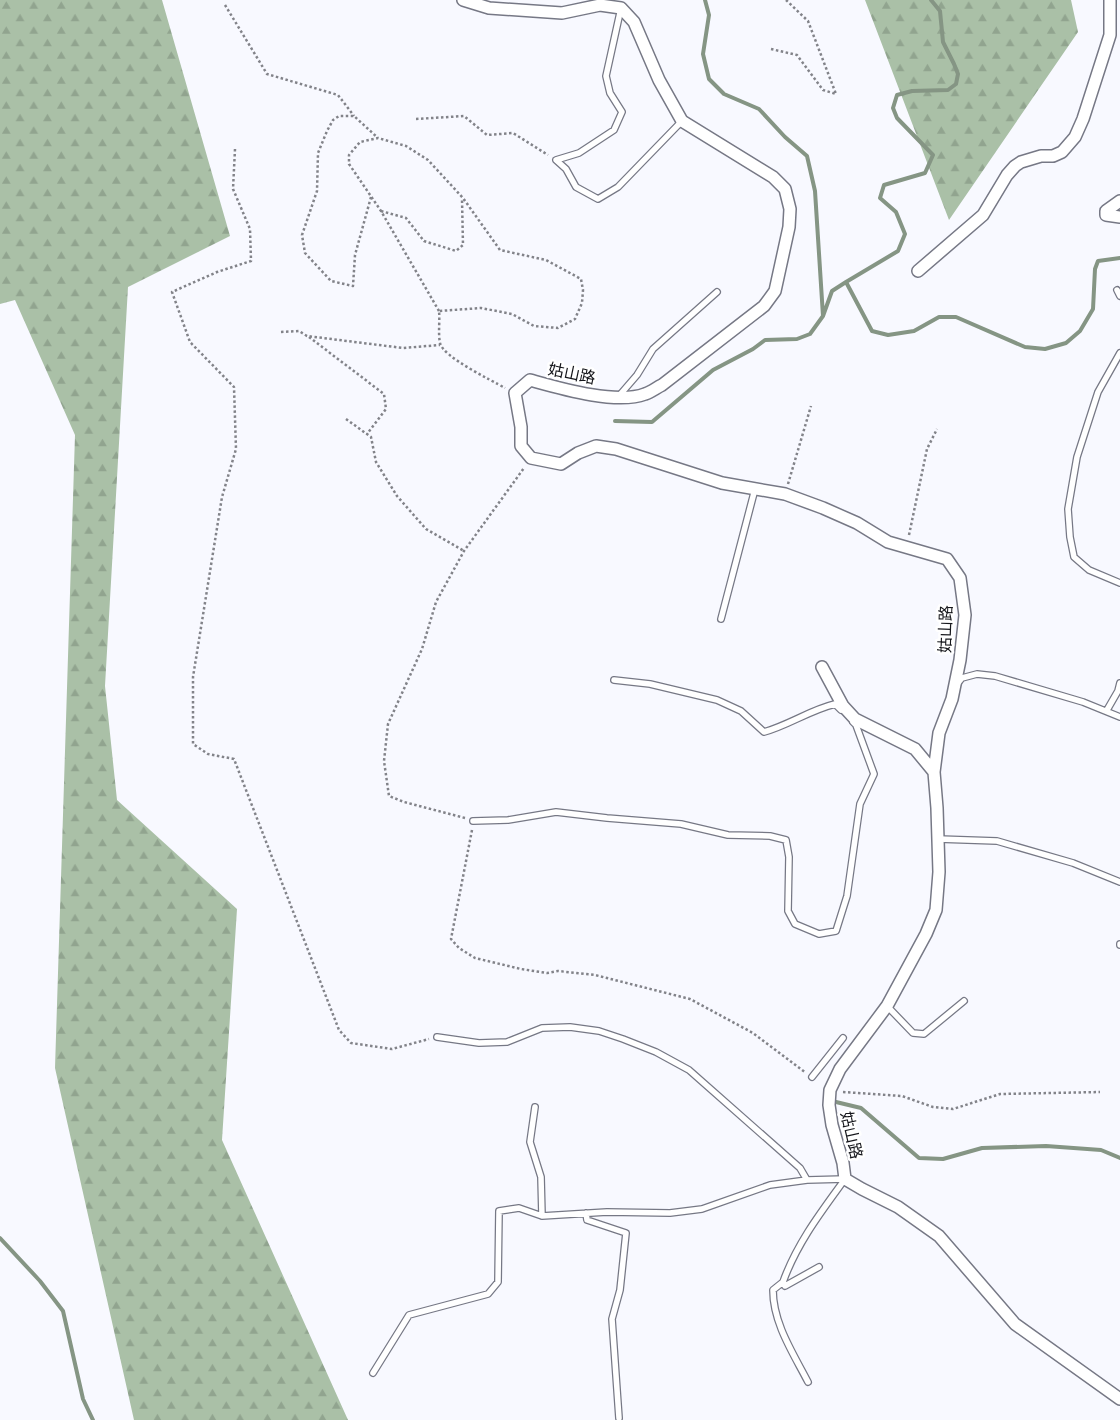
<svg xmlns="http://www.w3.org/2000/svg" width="1120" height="1420" font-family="'Space Grotesk','Noto Sans TC',sans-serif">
<defs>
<pattern id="forest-firs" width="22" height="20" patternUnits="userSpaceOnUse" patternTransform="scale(1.25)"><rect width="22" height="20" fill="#aac0a7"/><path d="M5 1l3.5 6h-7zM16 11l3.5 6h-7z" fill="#91a48f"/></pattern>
</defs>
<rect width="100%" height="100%" fill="#f8f9ff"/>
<path fill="url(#forest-firs)" d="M0 0H162L230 236 128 287 105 686 117 800 237 909 222 1140 348 1420H134L55 1068 75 435 15 300 0 304Z
M865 0H1071L1078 32 949 220Z"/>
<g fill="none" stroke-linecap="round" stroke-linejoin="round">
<path stroke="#859584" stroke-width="4" d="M705 0 709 15 703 54 709 79 724 94 759 109 785 137 807 156 815 191 823 316
M931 0 940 11 943 42 954 64 958 74 956 84 948 90 912 91 897 95 893 108 897 118 933 155 925 173 884 185 880 198 896 212 905 234 898 251 846 282 872 331 888 335 914 331 939 317H956L1025 347 1045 349 1066 343 1080 331 1093 309 1095 269 1098 261 1120 258
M615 421 652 422 713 370 753 349 765 340 797 339 810 334 823 316 832 291 846 282
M836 1102 861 1108 919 1158 943 1159 982 1148 1046 1146 1101 1150 1120 1158
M0 1238 40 1281 63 1311 83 1399 93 1420"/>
<g stroke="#767885" stroke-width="8">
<path id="lane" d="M621 8 606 76 610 93 622 112 614 130 579 153 556 160 566 169 576 187 598 199 618 187 682 121
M1117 290 1120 296
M1120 353 1098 392 1077 457 1068 509 1070 537 1074 557 1089 570 1120 583
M618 397 637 375 653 349 717 292
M721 619 755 489
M614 680 650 684 717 700 741 711 764 732C789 725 810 710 835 704L841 710
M957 684 962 678 977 674 995 676 1083 702 1120 717
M1107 710 1118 691 1120 683
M473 821 508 820 556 812 607 818 681 824 728 835 770 836 786 840 789 857 788 911 795 924 819 934 836 931 847 896 860 804 874 774 856 725 853 722
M938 839 997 841 1073 863 1120 882
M1120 944V945
M887 1006 913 1033 924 1034 964 1001
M437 1037 479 1043 507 1042 542 1028 570 1027 599 1031 623 1039 656 1052 689 1070 800 1168 807 1180 845 1179C821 1212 797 1243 783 1282
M812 1077 843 1038
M535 1107 530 1142 541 1177 542 1216
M586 1213 587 1220 626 1233 620 1290 612 1319 619 1418
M373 1373 409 1315 488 1294 498 1282 499 1211 519 1208 542 1216 607 1212 670 1213 702 1209 770 1185 807 1180
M808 1382C793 1353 773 1323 773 1290L783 1282 785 1286 819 1267"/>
</g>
<g stroke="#767885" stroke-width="14">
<path id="street" d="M463 0 489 8 562 13 600 5 621 8 634 22 659 80 682 121 773 177 785 189 790 209 789 227 775 291 764 306 662 385C656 388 651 392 645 394 616 405 559 388 530 380L515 393 521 427V446L531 458 561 464 578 453 596 446 616 449 722 483 785 494 823 508 857 523 888 542 947 559 960 578 965 615 960 660 952 699 939 733 934 772
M1120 201 1106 211V215L1120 217
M918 271 983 215 1007 175 1015 166 1021 162 1041 156H1053L1062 152 1075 137 1083 119 1110 35V0
M822 667 843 706 855 719 915 749 934 772 937 808 939 872 936 910 926 934 887 1006 840 1069 830 1090 829 1105 832 1125 843 1163 845 1179 862 1189 898 1207 939 1236 1015 1324 1120 1399"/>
</g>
<path stroke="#828389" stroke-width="2.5" stroke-dasharray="2.5 2.5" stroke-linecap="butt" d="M225 5 267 74 338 95 354 116
M771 49 797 55 823 90 836 94 808 21 786 0
M416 119 464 116 487 135 513 133 548 155
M235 149 233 189 250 229 251 261 217 272 172 292 190 342 234 387 236 449 222 497 193 677V744L208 754 234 759 339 1030 351 1043 392 1049 429 1039
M371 197 355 255 353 286 331 281 305 253 302 235 317 191 318 153 327 131 333 120 339 116H354L378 138
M381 211 406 218 424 241 456 251 463 245 462 199
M439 311 381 211 349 164V155L360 142 378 138 406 146 428 160 463 198 500 250 546 260 581 279 583 290 582 303 575 319 558 328 534 326 512 314 481 308 439 311C440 321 438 333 440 343 443 357 491 380 505 388
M281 332 299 331 307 336 403 348 440 345
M309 337 384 394 386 409 367 434
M346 419 371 437 376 462 397 496 426 529 464 551
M788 484 811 406
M909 535 927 449 937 429
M465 818 404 802 389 796 384 761 388 724 422 649 436 602 464 551 524 468
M472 830 451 939 459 948 475 958 521 969 547 973 558 971 595 975 690 999 753 1033 806 1073
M843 1092 902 1096 933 1107 953 1109 1000 1094 1100 1092"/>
<use href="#lane" stroke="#fff" stroke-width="5.5"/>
<use href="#street" stroke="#fff" stroke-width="11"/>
</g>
<g text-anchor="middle" stroke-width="5" stroke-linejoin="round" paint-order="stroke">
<g font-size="16" fill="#14151a" stroke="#fff">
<text transform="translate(572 373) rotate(12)" y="6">姑山路</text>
<text transform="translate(945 629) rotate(-88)" y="6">姑山路</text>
<text transform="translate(852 1135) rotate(77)" y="6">姑山路</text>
</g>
</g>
</svg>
